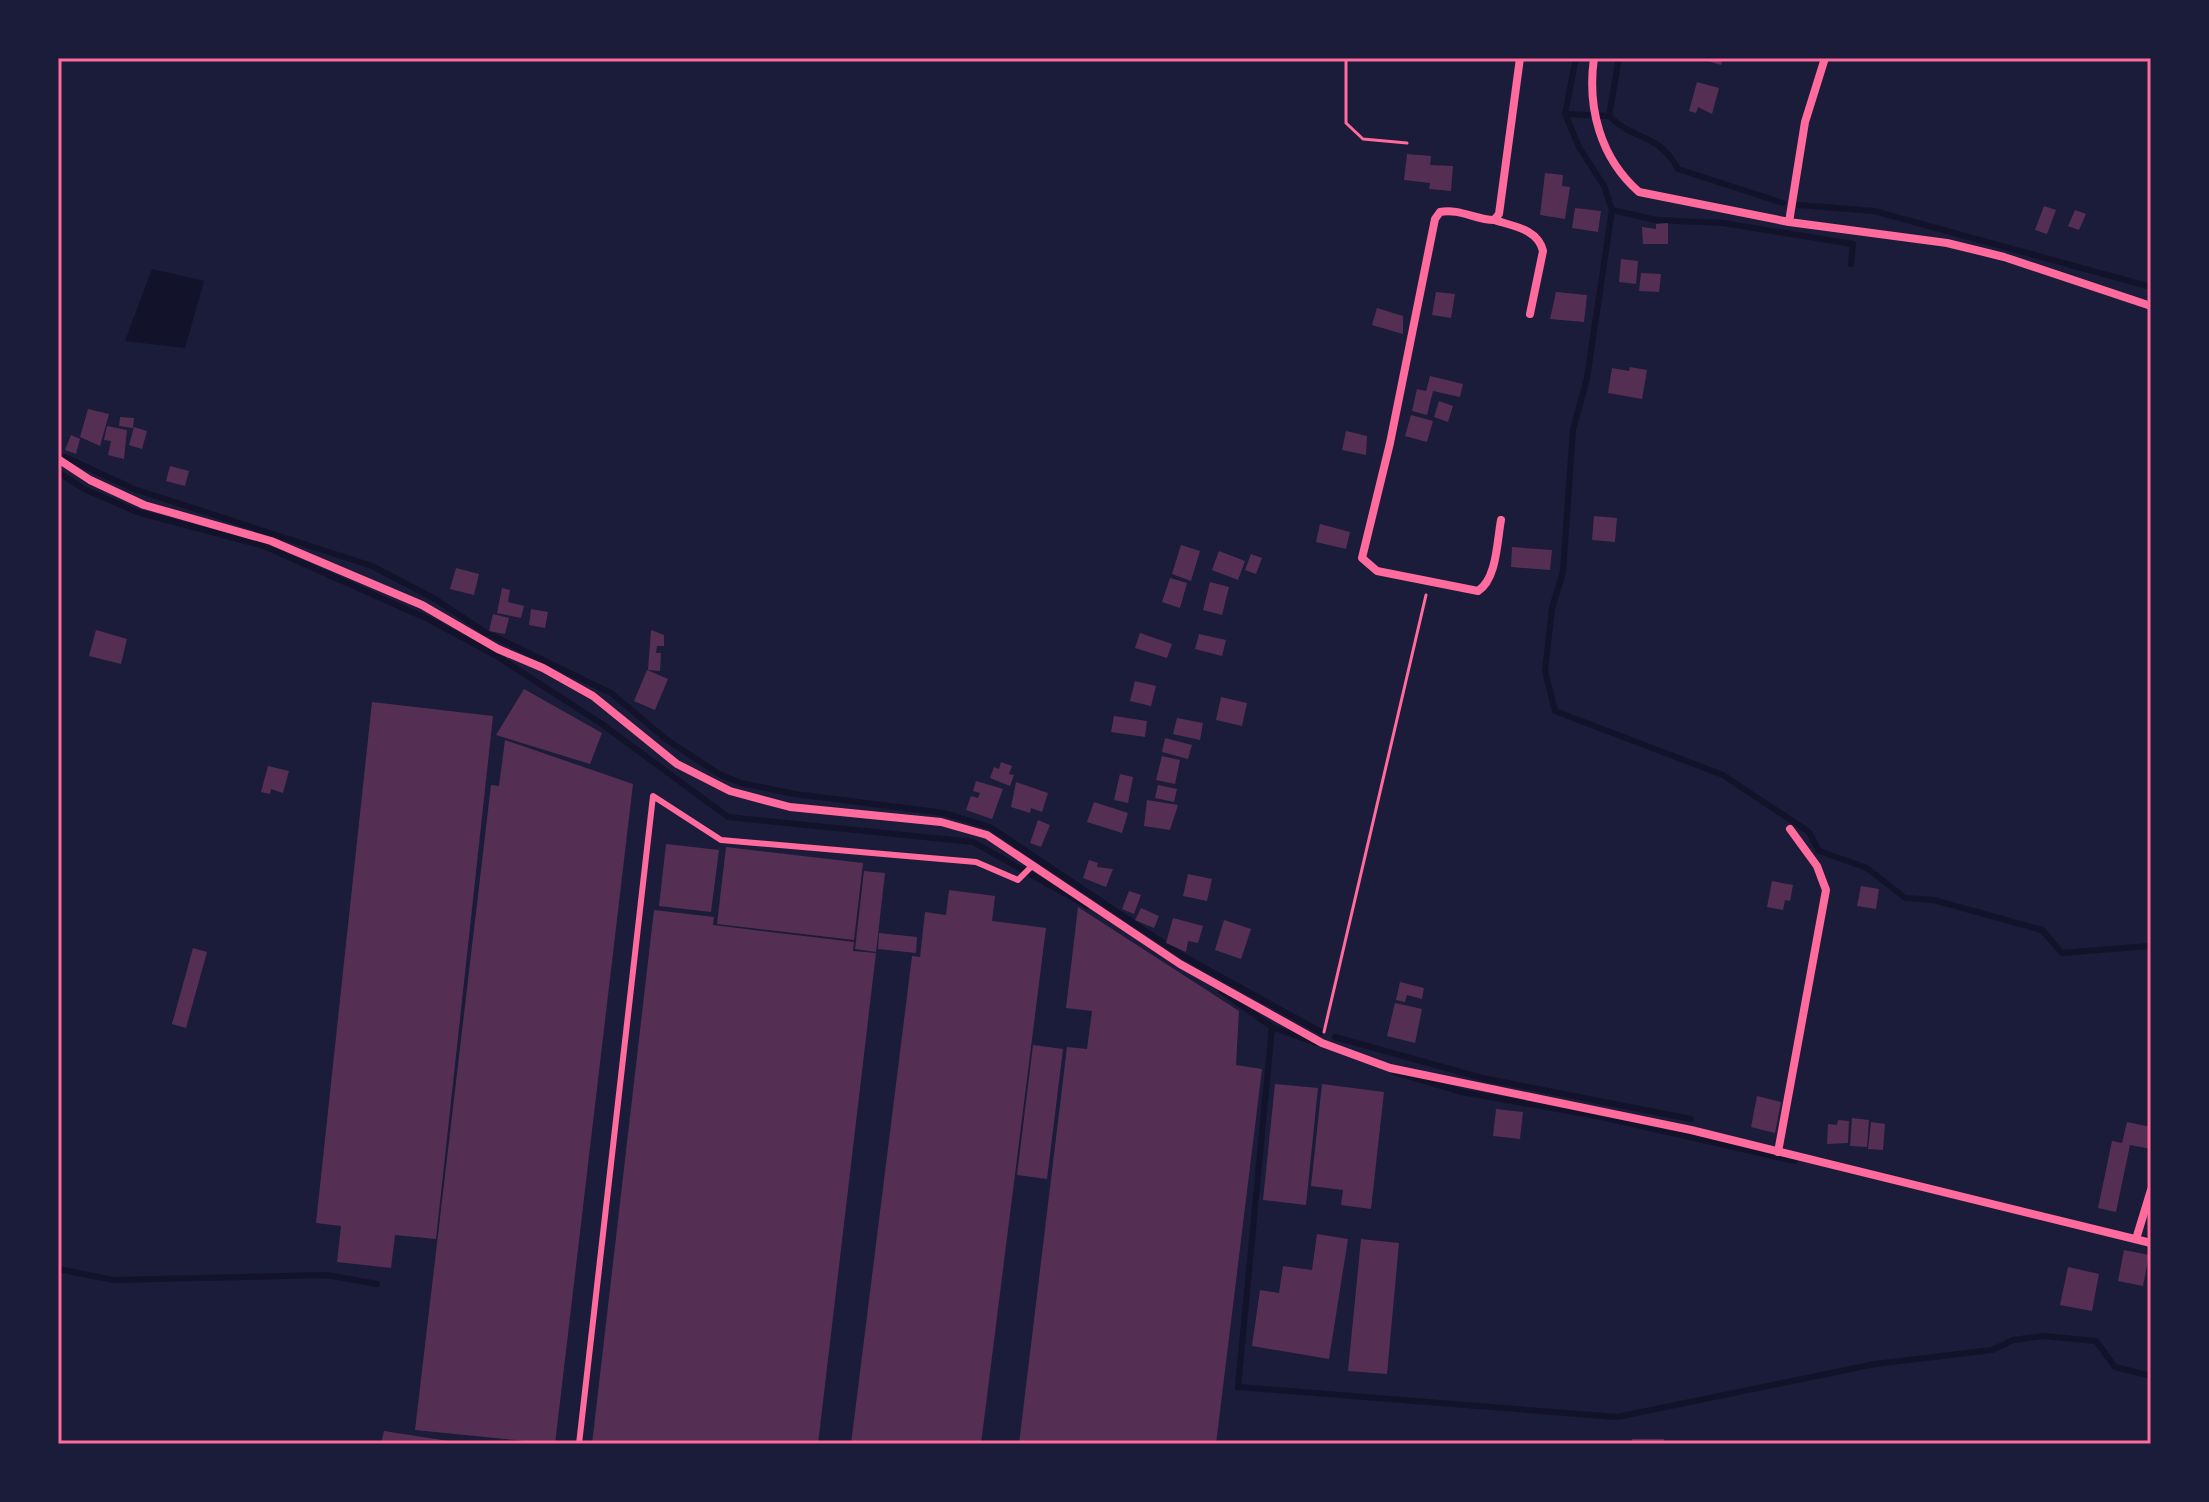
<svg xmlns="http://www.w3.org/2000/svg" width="2209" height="1502" font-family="'Sofia Sans Condensed',sans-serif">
<rect width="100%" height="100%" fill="#1b1b3a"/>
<path fill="#12122b" d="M152 269 204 281 185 348 125 341Z"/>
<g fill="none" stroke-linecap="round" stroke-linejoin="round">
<path stroke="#12122b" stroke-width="6" d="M1576 58 1565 114 1579 147 1604 186 1612 210 1587 378 1573 430 1563 572 1552 608 1545 671 1555 711 1723 775 1809 832 1819 851 1867 868 1905 898 1934 900 2042 930 2062 953 2148 946
M1565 114 1609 116C1635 142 1658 132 1678 169L1783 203
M1609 116 1619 58
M1799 205 1874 211 2151 287
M1612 210 1656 220 1723 223 1853 244 1851 264
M65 457 134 489 372 566 435 599 485 632 611 693 667 740 719 774 741 783 795 794 944 813 990 827 1183 956 1321 1032
M58 472 84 489 137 512 264 546 428 619 495 655 602 724 728 817 973 842 1087 906
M1221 991 1272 1027 1316 1043
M1272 1027 1238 1387 1617 1417 1875 1364 1992 1350 2013 1340 2044 1336 2096 1341 2115 1367 2151 1376
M1335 1037 1482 1078 1691 1119
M1394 1072 1462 1092 1602 1117 1795 1161
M58 1269 113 1280 326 1275 377 1284"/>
</g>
<path fill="#542f53" d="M1698 58H1723L1721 65Z
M1697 82 1719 88 1712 114 1698 107 1696 113 1689 111Z
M1407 154 1431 156 1430 165 1453 166 1451 191 1429 189 1430 183 1404 180Z
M1545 173 1563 175 1562 186 1570 187 1565 219 1540 215Z
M2044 206 2056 210 2047 234 2035 230Z
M1575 208 1601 211 1598 232 1572 228Z
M2075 210 2086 214 2079 230 2068 226Z
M1668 223V244H1643L1642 227 1656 229V224Z
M1621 259 1638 261 1636 284 1619 282Z
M1641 273 1661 274 1659 292 1639 291Z
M1436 292 1455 294 1451 318 1432 315Z
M1556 292 1587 295 1584 322 1550 319Z
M1377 308 1403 316V334L1372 325Z
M1630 367 1647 370 1642 399 1608 393 1612 368 1629 371Z
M1430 376 1463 384 1460 397 1433 391 1427 415 1412 411 1417 389 1426 391Z
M1439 401 1453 406 1448 422 1434 417Z
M88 409 109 414 100 446 80 437Z
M1411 415 1433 421 1427 442 1405 436Z
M120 417 134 418 133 428 119 426Z
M107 426 127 430 124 459 108 455 111 441 104 440Z
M134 427 147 431 142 449 129 445Z
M1346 431 1367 436 1366 455 1342 450Z
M71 435 80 439 76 454 65 450Z
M170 466 189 471 185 486 166 481Z
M1594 516 1617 518 1615 542 1592 540Z
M1320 524 1350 532 1346 549 1316 542Z
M1181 545 1200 551 1191 581 1172 574Z
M1512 547 1552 550 1550 570 1511 567Z
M1219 551 1245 561 1238 580 1212 570Z
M1251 554 1262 558 1256 574 1245 570Z
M456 568 479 574 474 595 450 589Z
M1170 578 1187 583 1180 608 1162 602Z
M1210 582 1229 587 1222 615 1203 610Z
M502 588 510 590 508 602 524 606 521 618 497 613Z
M531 609 548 612 545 628 529 625Z
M493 614 509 618 505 634 489 631Z
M96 630 127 639 121 664 89 656Z
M651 630 664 635V646H657L656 653H661L660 671 648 670Z
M1140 633 1172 644 1167 658 1135 648Z
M1199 634 1226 640 1222 656 1195 649Z
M647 670 668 679 655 710 634 701Z
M1135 681 1156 686 1151 706 1130 701Z
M524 689 602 733 590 764 496 735Z
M1221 697 1247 703 1242 726 1216 720Z
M372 702 493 716 436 1239 395 1235 391 1268 337 1262 341 1226 316 1223Z
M1114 716 1147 721 1145 737 1111 732Z
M1177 718 1203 723 1200 740 1173 734Z
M1165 738 1192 745 1188 759 1162 752Z
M505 740 633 784 555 1444 415 1430 491 785 499 786Z
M1162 756 1180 760 1175 784 1156 780Z
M1001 762 1012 766 1009 774 1014 775 1010 786 990 778 994 767 999 769Z
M268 766 289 771 283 793 271 789 270 794 261 792Z
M1120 774 1133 777 1128 803 1114 800Z
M976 781 1003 789 992 819 966 810 971 796 978 798 980 793 973 791Z
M1016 782 1048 793 1042 812 1031 808 1030 813 1011 807Z
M1158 785 1177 789 1174 802 1155 798Z
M1147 800 1178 805 1170 830 1144 826Z
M1094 802 1128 813 1122 833 1087 822Z
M1038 820 1050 825 1041 847 1030 843Z
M666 844 719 850 711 912 659 906Z
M726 847 863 863 854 940 717 924Z
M1089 860 1098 863 1097 867 1113 869 1106 887 1083 878Z
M864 871 885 873 876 952 855 949Z
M1188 874 1212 879 1207 901 1183 896Z
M1772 881 1793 885 1790 901 1785 900 1783 910 1767 907Z
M1861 886 1879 889 1876 909 1857 906Z
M949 890 995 896 992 921 1046 928 981 1444H851L912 956 920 957 925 912 946 915Z
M1129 891 1141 895 1134 914 1122 909Z
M1078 907 1239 1011 1236 1065 1262 1069 1216 1444H1019L1067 1047 1087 1049 1092 1011 1066 1008Z
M1141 908 1159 916 1154 928 1135 920Z
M654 910 714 917 713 925 854 942 853 951 876 953 818 1444H592Z
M1173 918 1203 926 1198 943 1188 941 1186 952 1166 943Z
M1224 920 1251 929 1241 959 1215 950Z
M879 933 917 937 916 953 878 949Z
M193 948 207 952 186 1028 172 1024Z
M1400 982 1424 988 1422 999 1407 995 1405 1002 1396 1000Z
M1395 1003 1422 1009 1415 1043 1387 1036Z
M1033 1045 1063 1049 1047 1179 1017 1175Z
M1275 1084 1318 1088 1306 1205 1263 1200Z
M1322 1084 1384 1092 1371 1209 1341 1205 1343 1190 1311 1186Z
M1757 1096 1781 1102 1775 1133 1751 1127Z
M1496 1109 1523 1112 1520 1139 1493 1136Z
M1852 1118 1869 1120 1867 1147 1850 1146Z
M1838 1120 1849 1121 1848 1143 1827 1144 1828 1124 1837 1125Z
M1871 1122 1885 1124 1883 1150 1868 1149Z
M2127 1122 2151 1127V1149L2130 1145 2116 1212 2098 1208 2112 1141 2122 1143Z
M1317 1234 1348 1239 1329 1359 1252 1346 1260 1290 1279 1293 1283 1266 1312 1270Z
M1361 1239 1399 1243 1387 1374 1348 1371Z
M2124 1250 2149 1255 2143 1286 2118 1281Z
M2068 1267 2099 1274 2092 1311 2060 1305Z
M384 1431 455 1442V1444H381Z
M1632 1439H1664V1444H1632Z"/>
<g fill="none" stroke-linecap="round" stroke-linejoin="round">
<path stroke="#ff6b9d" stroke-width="3" d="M1346 58V123L1363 139 1407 143
M1324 1032 1426 595"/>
<path stroke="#ff6b9d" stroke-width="6" d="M579 1444 653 796 721 840 976 862 1018 880 1031 867"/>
<path stroke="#ff6b9d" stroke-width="8" d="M1594 58C1587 107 1600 158 1639 192L1789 222 1947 243 2004 257 2151 306
M1494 220C1513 226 1538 229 1543 251L1530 314
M1789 222 1805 122 1825 58
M58 459 90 480 144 505 271 541 422 605 498 649 543 668 593 696 677 764 730 791 790 807 941 822 987 835 1180 964 1322 1043 1390 1068 1691 1130 2151 1243
M1501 520C1497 541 1497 579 1478 591L1377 571 1362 558 1390 443 1435 219 1440 212C1459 208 1476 220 1494 220L1499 214 1520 58
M1778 1152 1826 890 1817 866 1790 829
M2136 1239 2151 1190"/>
</g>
<rect width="2209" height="1502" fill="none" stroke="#1b1b3a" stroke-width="120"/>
<rect x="60" y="60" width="2089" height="1382" fill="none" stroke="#ff6b9d" stroke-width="3"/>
</svg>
